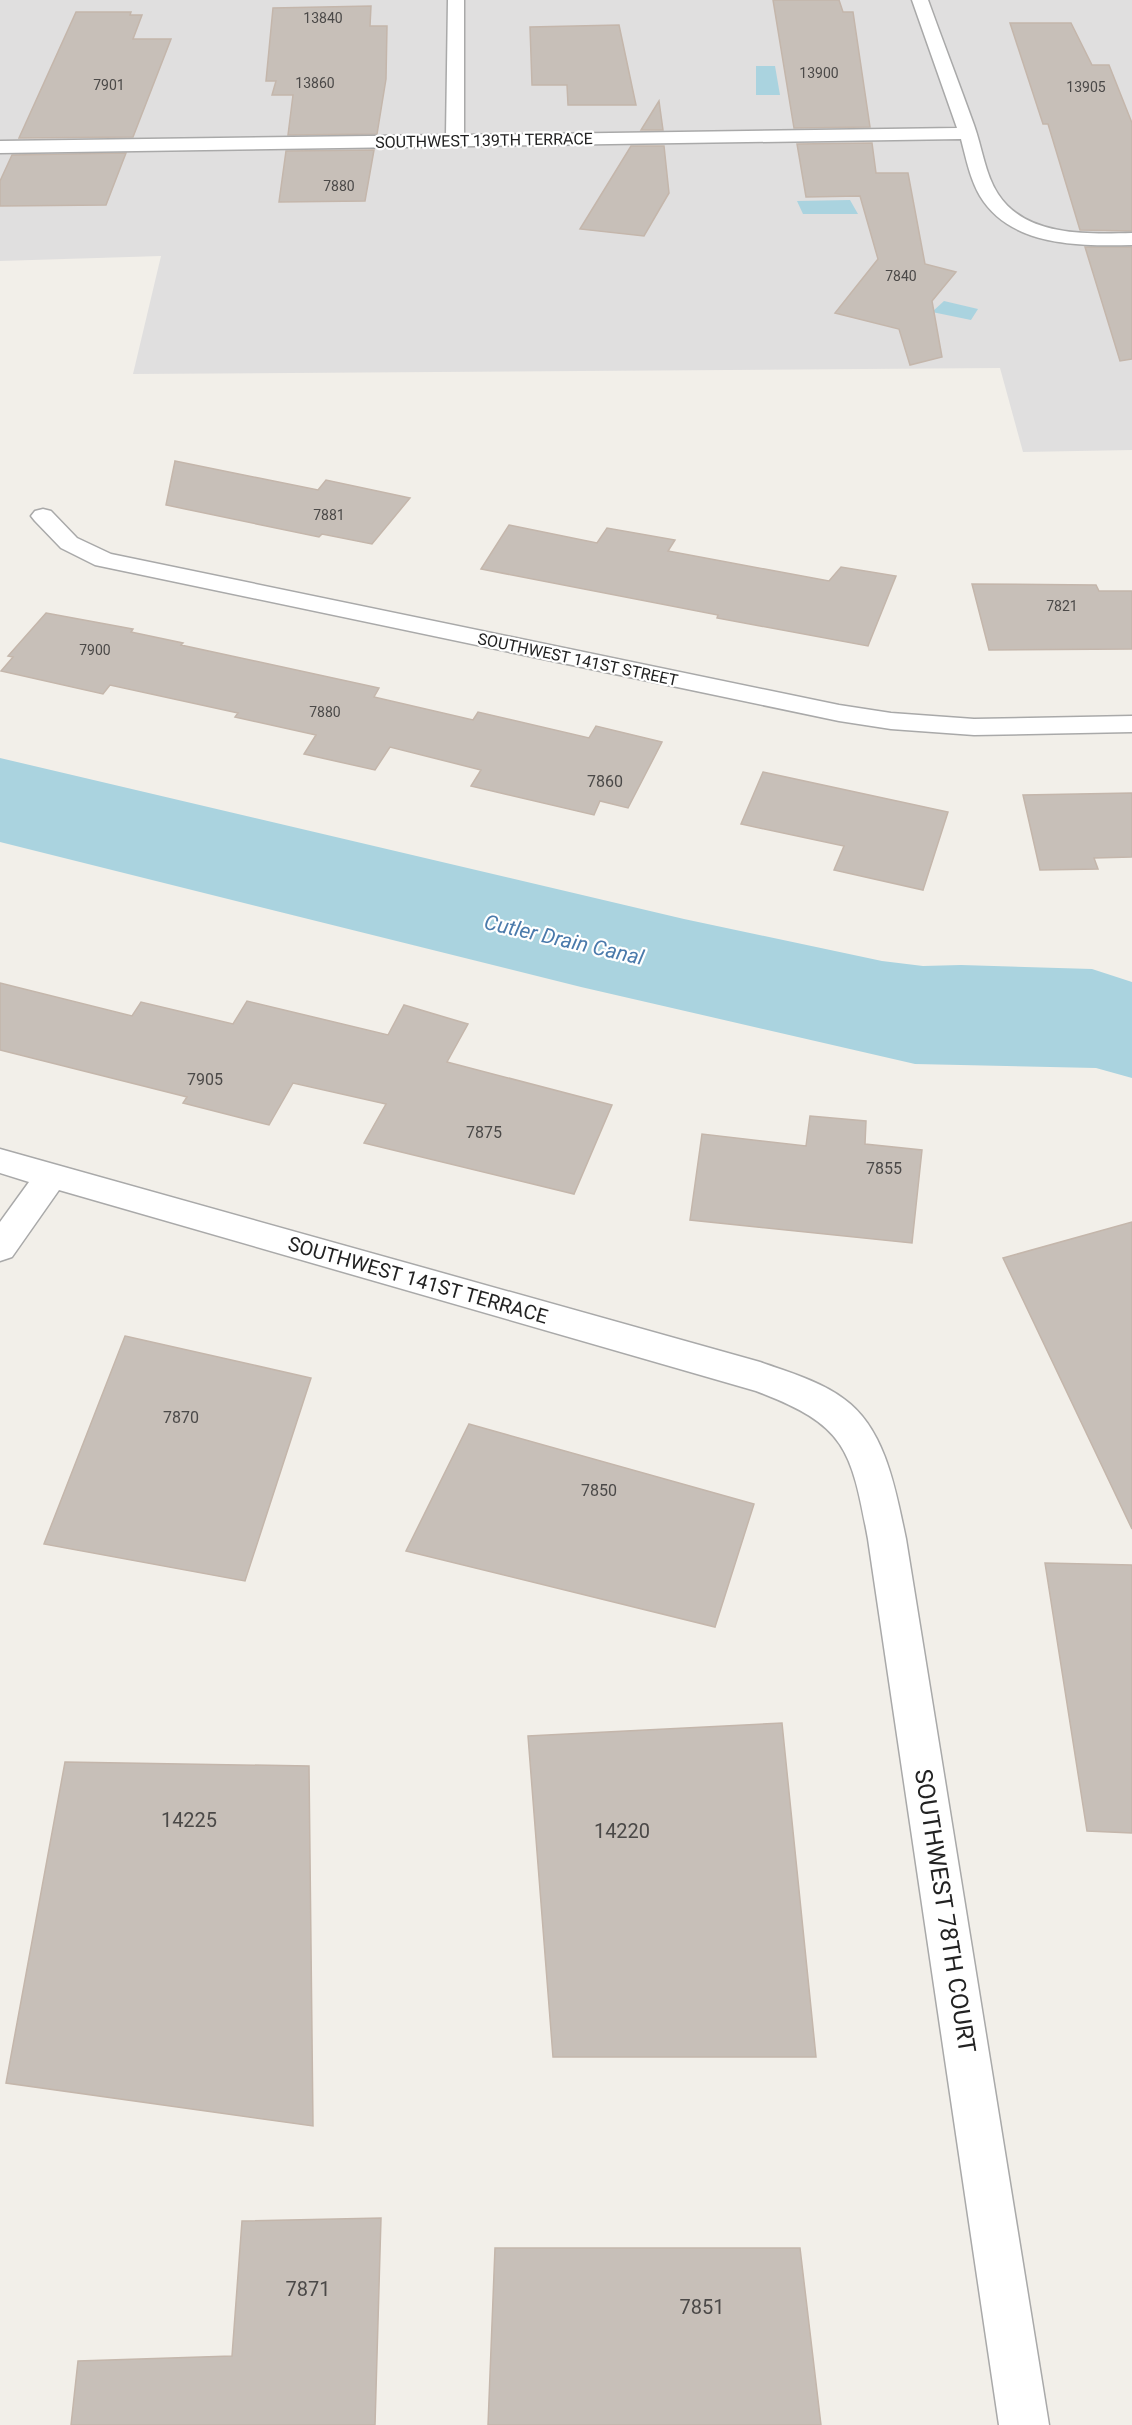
<svg xmlns="http://www.w3.org/2000/svg" width="1132" height="2425" font-family="Roboto,sans-serif">
<rect width="100%" height="100%" fill="#f2efe9"/>
<path fill="#e0dfdf" d="M0 0H1132V450L1023 452 1000 368 133 374 161 256 0 261Z"/>
<path fill="#aad3df" d="M756 66H775L780 95H756Z
M850 200 858 214H803L797 201Z
M944 301 978 309 971 320 932 312Z
M0 758 684 919 882 961 923 966 961 965 1092 969 1132 982V1078L1096 1068 915 1064 581 987 0 842Z"/>
<path fill="#c7bfb8" stroke="#c4b6ab" stroke-width="1.5" d="M773 0H839L843 12H853L870 127 794 128Z
M371 6 370 26H387L386 79 377 134 288 135 293 95H272L276 81H266L273 8Z
M76 12H131L130 15H142L133 39H171L133 137 19 138Z
M1010 23H1071L1092 65H1109L1132 123V231L1080 230 1048 124H1043Z
M619 25 636 105H568L567 85H532L530 27Z
M659 101 663 130H641Z
M872 143 876 173H908L925 264 956 272 932 301 942 357 910 365 899 329 835 313 878 259 860 196 806 197 797 144Z
M631 146H664L669 193 644 236 580 229Z
M374 150 365 201 279 202 286 151Z
M126 153 106 205 0 206V181L12 155Z
M1085 247H1132V359L1120 361Z
M175 461 318 490 326 480 410 498 372 544 322 534 319 537 166 505Z
M509 525 597 543 607 528 675 540 668 551 829 581 841 567 896 576 868 646 717 618 718 615 481 569Z
M972 584 1096 585 1099 591H1132V649L989 650Z
M46 613 133 629 131 632 183 643 181 645 379 688 374 697 473 720 478 712 589 738 596 726 662 742 628 808 600 801 594 815 471 786 481 770 390 747 375 770 304 754 316 735 235 717 238 713 110 685 103 694 1 671 13 657 8 656Z
M763 772 948 812 923 890 834 870 844 846 741 824Z
M1132 793V857L1094 858 1098 869 1040 870 1023 795Z
M0 983 132 1016 141 1002 233 1024 247 1001 388 1035 404 1005 468 1024 447 1062 612 1105 574 1194 364 1143 386 1104 293 1083 269 1125 183 1103 187 1097 0 1050Z
M810 1116 866 1121 865 1144 922 1150 912 1243 690 1220 702 1134 806 1146Z
M1132 1222V1529L1003 1258Z
M125 1336 311 1378 245 1581 44 1544Z
M469 1424 754 1504 715 1627 406 1551Z
M1045 1563 1132 1565V1833L1087 1831Z
M782 1723 816 2057H553L528 1736Z
M65 1762 309 1766 313 2126 6 2083Z
M381 2218 375 2425H71L78 2361 232 2356 242 2221Z
M495 2248H800L821 2425H488Z"/>
<g fill="none" stroke-linecap="round" stroke-linejoin="round">
<g stroke="#a9a9a9" stroke-width="3">
<path id="minor" d="M448 0H464V135L957 128 912 0H928C943 42 959 83 974 125 982 147 985 174 998 194 1026 237 1087 234 1132 233V245C1079 246 1011 247 980 196 970 179 966 158 961 139L0 153V141L446 135Z
M43 509 51 511 77 538 111 554 839 705 891 713 974 719 1132 716V732L974 735 891 729 839 721 95 565 61 548 35 521 31 516 35 511Z
M0 1149 760 1362C788 1372 820 1381 844 1399 886 1429 896 1492 906 1539L1049 2425H999L868 1539C851 1448 846 1425 756 1391L59 1190 12 1257 0 1261V1222L29 1182 0 1173Z"/>
</g>
<use href="#minor" fill="#fff" fill-rule="evenodd"/>
</g>
<g text-anchor="middle" stroke-width="4.5" stroke-linejoin="round" paint-order="stroke">
<g font-size="14" fill="#4b4948">
<text x="323" y="23">13840</text>
<text x="819" y="78">13900</text>
<text x="315" y="88">13860</text>
<text x="109" y="90">7901</text>
<text x="1086" y="92">13905</text>
<text x="339" y="191">7880</text>
<text x="901" y="281">7840</text>
<text x="329" y="520">7881</text>
<text x="1062" y="611">7821</text>
<text x="95" y="655">7900</text>
<text x="325" y="717">7880</text>
</g>
<g font-size="16" fill="#222" stroke="#fff">
<text transform="translate(484 140) rotate(-1)" y="6">SOUTHWEST 139TH TERRACE</text>
<text transform="translate(578 659) rotate(12)" y="6">SOUTHWEST 141ST STREET</text>
</g>
<g font-size="16" fill="#4b4948">
<text x="605" y="787">7860</text>
<text x="205" y="1085">7905</text>
<text x="484" y="1138">7875</text>
<text x="884" y="1174">7855</text>
<text x="181" y="1423">7870</text>
<text x="599" y="1496">7850</text>
</g>
<g font-size="20" fill="#222" stroke="#fff">
<text transform="translate(418 1280) rotate(16)" y="7">SOUTHWEST 141ST TERRACE</text>
</g>
<g font-size="20" fill="#4b4948">
<text x="189" y="1827">14225</text>
<text x="622" y="1838">14220</text>
<text x="308" y="2296">7871</text>
<text x="702" y="2314">7851</text>
</g>
<g font-size="21" font-style="italic" fill="#4a7aab" stroke="#fff">
<text transform="translate(564 940) rotate(13)" y="7">Cutler Drain Canal</text>
</g>
<g font-size="24" fill="#222" stroke="#fff">
<text transform="translate(945 1911) rotate(81)" y="8">SOUTHWEST 78TH COURT</text>
</g>
</g>
</svg>
